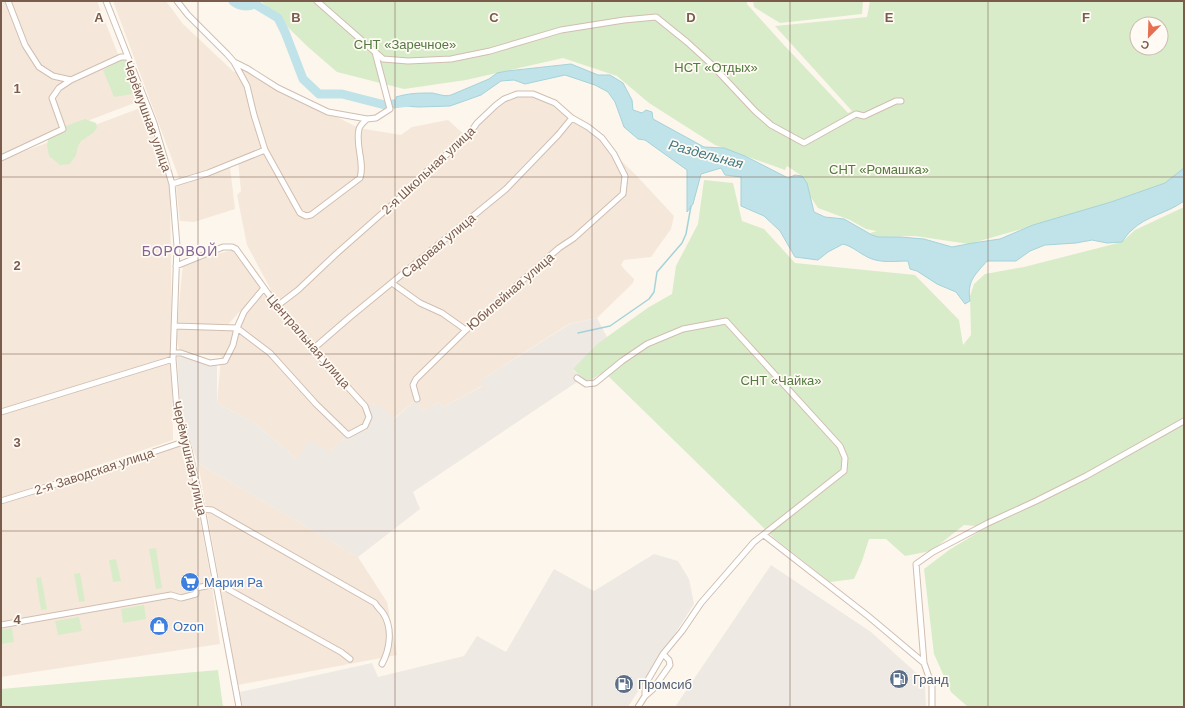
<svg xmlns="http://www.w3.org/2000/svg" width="1185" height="708" font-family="Arial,sans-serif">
<rect width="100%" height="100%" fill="#fdf6ec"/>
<path fill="#f5e8da" d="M1 1H97L137 102 1 154Z
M113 1H166L183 24 234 72 248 69 278 88 359 128 401 135 412 127 448 120 467 137 496 105 517 94H533L555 103 602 138 614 154 635 174 674 216 671 229 651 257 624 260 621 265 625 270 634 279 633 283 597 318 569 324 481 380 484 385 443 407 439 402 421 411 417 399 393 419 383 409 372 404 369 417 365 426 348 435 330 452 297 459 253 422 217 403 221 356 179 351 174 326 177 325 183 263 232 250 261 288 225 328H237L249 305 271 290 247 245 237 195 241 191 238 161 179 178Z
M143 107 170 181 173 440 1 498V160Z
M230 167 235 209 194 222 180 221 176 185Z
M183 443 193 481 211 579 220 644 1 677V505Z
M198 463 358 557 387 602 397 655 238 685Z"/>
<path fill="#efe9e4" d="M597 318 607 337 597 344 573 370 583 378 413 492 420 509 358 557 198 463 181 417 177 357 217 360V403L253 422 297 459 310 440 330 452 348 435 365 426 369 417 365 406 372 404 384 409 394 419 417 399 421 411 439 402 443 407 483 386 481 380 570 324Z
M654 554 678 561 689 579 694 604 628 707H243L240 692 372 663 378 677 464 656 477 636 506 652 554 569 594 591Z
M771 565 871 632 923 679 925 686 926 707H675Z"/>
<path fill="#d8ecc9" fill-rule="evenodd" d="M261 1H747V4L783 44 848 113 852 111 775 26 867 17 870 1H1184V168L1165 183 1085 211 969 244 915 236 878 237 872 235 870 233 877 231 866 229 850 220 818 208 810 196 807 183 802 176 787 166 785 170 715 145 649 103 617 76 563 58 466 80 404 89 337 72 308 47ZM1137 24H1161V48H1137Z
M753 1H863L862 14 780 23 754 7Z
M126 58 139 93 114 97 103 70Z
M85 119 96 123 97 128 93 133 81 141 78 146 76 155 70 164 60 165 49 156 47 146 49 132Z
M704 180 733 183 742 221 764 229 795 263 915 275 959 320 963 345 971 335 970 296 974 284 985 274 1024 267 1122 242 1135 230 1184 207V707H968L951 692 934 654 924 569 949 550 987 527 964 525 931 551 905 556 886 539H869L862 561 854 579 830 582 774 538 604 372 587 382 573 369 597 344 649 307 672 294 676 266 698 224Z
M156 548 162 588 156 589 149 549Z
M116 559 121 581 113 582 109 560Z
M80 573 85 601 79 602 74 574Z
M41 577 47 609 41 610 36 578Z
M144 605 146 619 123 623 121 609Z
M79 617 82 631 58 635 55 621Z
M12 628 14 642 1 644V630Z
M218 670 223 707H1V689Z"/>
<path fill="#bfe3e8" stroke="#a5d3da" d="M571 64 598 75H610L623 83 632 100 633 110 642 113 646 110 652 112 653 119 704 147 724 148 745 156 788 178 795 175 802 176 807 183 814 212 825 217 844 219 872 235 878 237H900L924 239 952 247 973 243 1000 239 1033 225 1111 202 1165 183 1184 168V201C1168 213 1146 216 1132 230 1128 233 1125 238 1122 242L1107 243 1092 240 1076 243 1045 245 1030 251 1016 261H987C974 276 967 281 970 301L965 304 956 292 937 284 917 271 910 269 908 261C896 261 883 263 872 259 861 255 854 247 843 244L828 252 818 260 795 257 780 231 764 216 741 206V177L725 175 721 168 701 174 693 204 687 212V170L645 140 638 139 624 127 615 102 608 92 595 85 565 75 525 84 514 80 501 81 481 95 450 106 418 107 405 106 398 103 396 97C409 93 419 93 432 93 439 94 444 97 451 95L489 79 497 73 507 71Z"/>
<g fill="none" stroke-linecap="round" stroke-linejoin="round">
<path stroke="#a5d3da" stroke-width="1.5" d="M578 333 610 326 649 299 654 292 657 272 682 243 686 234 691 206"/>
<path stroke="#bfe3e8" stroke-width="9" d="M233 1C240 7 247 7 255 4L278 18 285 32 303 79 319 94H342L385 105 409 102"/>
<g stroke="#d1beb0" stroke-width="7">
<path id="street" d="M8 1 25 45 39 67 53 76 71 80 121 57H127
M106 1 154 123 172 184 177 246 173 359 177 411 189 450 202 509 239 707
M317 1 383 59 408 61 451 59 490 51 561 30 624 20 656 17 687 42 710 63 755 111 771 125 804 143 856 114 864 116 896 101H901
M234 62 248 69 278 88 328 112 367 119
M265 150 300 213 306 216 311 215 360 178C365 162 355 146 359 129 360 125 364 122 367 119L376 118 390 109 375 52
M1 158 63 129 52 98 59 88 71 80
M172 184 208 173 265 150 254 115 247 86 234 62 227 54 188 15 177 1
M392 283 420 303 442 313 466 330
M277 306 298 290 336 254 404 194 426 172 467 137 477 123 496 105 504 99 517 94H533L555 103 572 118 558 135 506 189 350 317 313 349
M174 326 237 328 244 312 264 288
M173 353H181L210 363 225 361 233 345 237 328 270 353 316 404 348 435 365 426 369 417 365 406 313 349 277 306 236 249 232 247H223L176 266
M577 378 586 384 595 383 622 361 647 344 683 329 726 321 840 446 845 458 844 471 754 542 701 603 682 631 663 654 669 660 670 665 653 689 645 696 638 707
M417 399 413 385 416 379 466 330 559 248 574 238 623 194 625 176 614 154 602 138 588 127 572 118
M1 412 173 359
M1 501 88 474 186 441
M202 509 212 510 375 603C377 607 380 609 383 613 393 628 390 649 382 664
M764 535 868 616 924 663
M1 625 171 595 181 598 196 594V588L216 584 224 587 341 652 350 659
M645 696V685L663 654
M932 707V686L924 663 916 564 933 552 988 523 1036 501 1086 476 1184 421"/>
</g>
<use href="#street" stroke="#fff" stroke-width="5"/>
</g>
<path fill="none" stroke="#7a5c4d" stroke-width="1" stroke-opacity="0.55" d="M198 1V707M395 1V707M592 1V707M790 1V707M988 1V707M1 177H1184M1 354H1184M1 531H1184"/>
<defs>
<g id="supermarket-disc" transform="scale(1)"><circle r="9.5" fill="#3f7fe0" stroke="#fffaf3"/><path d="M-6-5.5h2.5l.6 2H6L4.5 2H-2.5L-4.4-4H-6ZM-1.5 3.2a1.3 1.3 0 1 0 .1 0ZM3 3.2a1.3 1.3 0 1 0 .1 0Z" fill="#fff"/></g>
<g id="shop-disc" transform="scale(1)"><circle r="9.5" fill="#3f7fe0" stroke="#fffaf3"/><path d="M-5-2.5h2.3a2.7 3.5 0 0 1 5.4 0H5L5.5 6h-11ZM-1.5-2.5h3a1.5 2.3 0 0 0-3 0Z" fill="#fff"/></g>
<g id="fuel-disc" transform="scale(1)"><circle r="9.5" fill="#5c6f8a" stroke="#fffaf3"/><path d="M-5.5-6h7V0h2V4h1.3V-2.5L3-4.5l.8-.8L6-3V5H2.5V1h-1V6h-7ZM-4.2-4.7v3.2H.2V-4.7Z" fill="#fff"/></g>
</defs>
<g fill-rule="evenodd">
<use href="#supermarket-disc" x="190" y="582"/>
<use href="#shop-disc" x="159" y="626"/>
<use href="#fuel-disc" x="899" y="679"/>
<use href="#fuel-disc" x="624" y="684"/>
</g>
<g text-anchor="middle" stroke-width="3.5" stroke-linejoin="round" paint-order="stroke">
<g font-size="13" fill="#537a41" stroke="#fffaf3">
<text x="405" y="49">СНТ «Заречное»</text>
<text x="716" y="72">НСТ «Отдых»</text>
<text x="879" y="174">СНТ «Ромашка»</text>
<text x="781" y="385">СНТ «Чайка»</text>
</g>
<g font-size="13" fill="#7a5c4d" stroke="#fffaf3">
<text transform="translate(148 116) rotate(70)" y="5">Черёмушная улица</text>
<text transform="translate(428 170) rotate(-43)" y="5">2-я Школьная улица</text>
<text transform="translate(438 245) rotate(-40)" y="5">Садовая улица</text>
<text transform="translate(510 291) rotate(-41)" y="5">Юбилейная улица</text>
<text transform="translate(309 341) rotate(49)" y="5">Центральная улица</text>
<text transform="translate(190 458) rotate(77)" y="5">Черёмушная улица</text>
<text transform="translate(94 471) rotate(-18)" y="5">2-я Заводская улица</text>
</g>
<g font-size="13" fill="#366cbe" stroke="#fffaf3" text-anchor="start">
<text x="204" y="587">Мария Ра</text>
<text x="173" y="631">Ozon</text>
</g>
<g font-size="13" fill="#4e5e75" stroke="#fffaf3" text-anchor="start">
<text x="913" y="684">Гранд</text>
<text x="638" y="689">Промсиб</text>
</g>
<g font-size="14" font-style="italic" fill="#437c86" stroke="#fffaf3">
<text transform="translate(706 154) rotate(15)" y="5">Раздельная</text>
</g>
<g font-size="14" letter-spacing="1" fill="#846695" stroke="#fffaf3">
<text x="180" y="256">БОРОВОЙ</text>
</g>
</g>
<g font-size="13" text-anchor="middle" font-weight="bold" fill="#7a5c4d" stroke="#fffaf3" stroke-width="3.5" stroke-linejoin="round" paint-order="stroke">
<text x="99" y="22">A</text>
<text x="296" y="22">B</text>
<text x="494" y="22">C</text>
<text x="691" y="22">D</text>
<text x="889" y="22">E</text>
<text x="1086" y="22">F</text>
<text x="17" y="93">1</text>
<text x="17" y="270">2</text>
<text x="17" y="447">3</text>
<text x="17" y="624">4</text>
</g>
<rect width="1185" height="708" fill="none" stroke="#7a5c4d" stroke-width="4"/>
<g transform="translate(1149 36) rotate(203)"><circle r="19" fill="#fffaf3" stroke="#cabbb1"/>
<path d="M0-3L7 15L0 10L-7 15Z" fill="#e76f51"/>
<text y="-6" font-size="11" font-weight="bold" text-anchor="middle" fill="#7a5c4d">С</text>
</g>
</svg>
